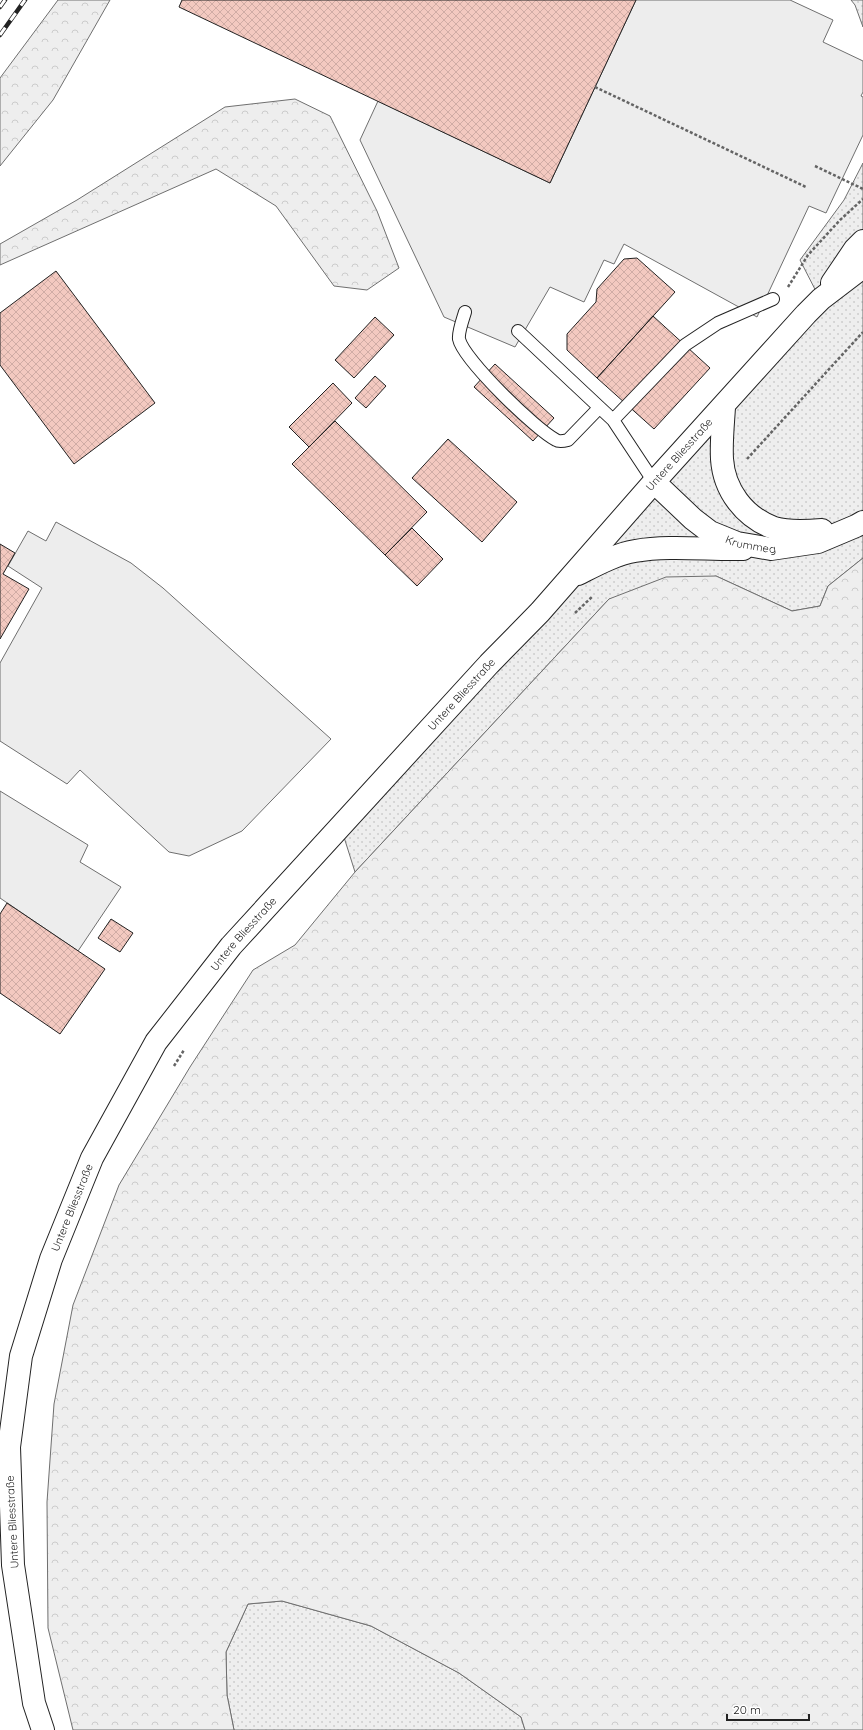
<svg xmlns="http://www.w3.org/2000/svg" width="863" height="1730" font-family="Quicksand,sans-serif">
<defs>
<pattern id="grass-dots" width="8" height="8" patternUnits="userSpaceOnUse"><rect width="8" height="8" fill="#eee"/><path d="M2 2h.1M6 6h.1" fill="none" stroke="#ccc" stroke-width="1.8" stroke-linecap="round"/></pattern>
<pattern id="forest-crowns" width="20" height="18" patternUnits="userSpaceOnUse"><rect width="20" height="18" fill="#eee"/><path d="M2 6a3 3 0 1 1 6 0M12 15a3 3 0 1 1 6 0" fill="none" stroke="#ccc"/></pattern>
<pattern id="building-cross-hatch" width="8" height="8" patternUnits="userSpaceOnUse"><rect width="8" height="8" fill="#f3c9c0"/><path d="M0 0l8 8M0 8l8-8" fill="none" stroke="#d0aca5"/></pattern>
</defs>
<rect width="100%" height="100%" fill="#fff"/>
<path fill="url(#grass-dots)" stroke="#6f6f6f" d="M851 0H863V27L855 5Z
M863 163V558L828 586 820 606 792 611 716 576 609 599 355 872 343 834 821 301 800 260 844 200Z
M282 1601 371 1626 459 1673 521 1717 525 1730H234L227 1695 226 1652 248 1604Z"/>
<path fill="url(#forest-crowns)" stroke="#6f6f6f" d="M58 0H110L53 100 0 166V78Z
M295 99 330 116 377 211 399 268 367 290 334 286 276 206 216 169 0 265V244L77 200 225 107Z
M863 558V1730H525L521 1717 459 1673 371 1626 282 1601 248 1604 226 1652 227 1695 234 1730H73L48 1628 47 1502 54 1404 73 1305 119 1185 190 1067 253 970 295 945 355 872 609 599 666 577 716 576 792 611 820 606 828 586Z"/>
<path fill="#ededed" stroke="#6f6f6f" d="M636 0H790L833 20 823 42 863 61V92L861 96 863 97V135L826 213 809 206 757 317 624 244 614 264 604 260 584 302 550 287 515 347 444 317 360 140 378 101 550 183Z
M56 522 131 563 163 588 331 739 242 831 189 856 169 852 80 770 67 784 0 741V663L42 588 8 566 28 531 46 541Z
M0 791 88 845 80 862 121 887 78 951 0 898Z"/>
<path fill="url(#building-cross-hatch)" stroke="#222" d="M182 0H636L550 183 179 7Z
M637 258 675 292 597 378 567 350V334L596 302 597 289 624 259Z
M56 271 155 403 74 464 0 365V313Z
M653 316 710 368 654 429 597 378Z
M375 317 394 335 354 378 335 360Z
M495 364 554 418 533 441 474 387Z
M375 376 386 386 366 408 355 398Z
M333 383 352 403 309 447 289 427Z
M335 421 427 512 385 555 292 464Z
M448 439 517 502 482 542 412 478Z
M412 528 443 559 417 586 385 555Z
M0 544 15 553 3 574 29 589 0 639Z
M7 903 105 969 60 1034 0 993V914Z
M111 919 133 933 120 952 98 938Z"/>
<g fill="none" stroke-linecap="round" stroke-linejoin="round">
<g stroke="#222" stroke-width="14">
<path id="lane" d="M465 312C463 319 458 332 459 339 463 359 536 430 556 440 559 442 564 441 568 440L599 408
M518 331 613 420 654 482
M613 420 685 345 718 323 773 299"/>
</g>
<g stroke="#222" stroke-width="24">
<g id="secondary">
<path d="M832 283 855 249 863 241"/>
<path d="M724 407C723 424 721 442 722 459 724 490 744 517 774 528 787 532 809 531 822 530"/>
<path id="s1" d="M654 482 693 519 710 532 737 543 771 549 818 542 856 526 863 522"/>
<path d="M578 574C596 565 616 554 635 551 670 545 708 550 743 549"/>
<path id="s2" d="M43 1730 34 1703 13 1565 9 1447 21 1356 51 1259 92 1158 156 1042 231 946 489 664 540 612 654 482 806 314 821 299 863 267"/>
</g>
</g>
<path stroke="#646464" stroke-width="2.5" stroke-dasharray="3 2" stroke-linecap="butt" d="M595 87 806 187
M815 166 863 189
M788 287 808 255 840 220 863 199
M747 459 863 332
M575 613 593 596
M174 1066 184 1050"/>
<use href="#lane" stroke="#fff" stroke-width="12"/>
<use href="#secondary" stroke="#fff" stroke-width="22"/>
<g stroke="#222" stroke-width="4.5">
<path id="rail" d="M0 7 5 0
M0 35 25 0"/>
</g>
<use href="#rail" stroke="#fff" stroke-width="3" stroke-dasharray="9" stroke-linecap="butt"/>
</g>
<g text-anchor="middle" stroke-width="3" stroke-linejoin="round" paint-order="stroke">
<g font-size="11" fill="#222" stroke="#fff">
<text dy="4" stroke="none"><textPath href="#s2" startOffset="1508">Untere Bliesstraße</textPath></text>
<text dy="4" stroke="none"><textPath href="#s1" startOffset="118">Krummeg</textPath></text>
<text dy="4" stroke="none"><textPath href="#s2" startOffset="1184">Untere Bliesstraße</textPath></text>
<text dy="4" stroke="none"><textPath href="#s2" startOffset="860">Untere Bliesstraße</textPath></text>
<text dy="4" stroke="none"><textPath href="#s2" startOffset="535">Untere Bliesstraße</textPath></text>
<text transform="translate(12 1522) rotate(-93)" y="4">Untere Bliesstraße</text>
</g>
</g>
<path d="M727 1714v6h82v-6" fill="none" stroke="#222222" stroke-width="2"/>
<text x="733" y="1714" font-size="12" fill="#222222" stroke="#ffffff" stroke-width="3" paint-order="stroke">20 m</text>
</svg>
